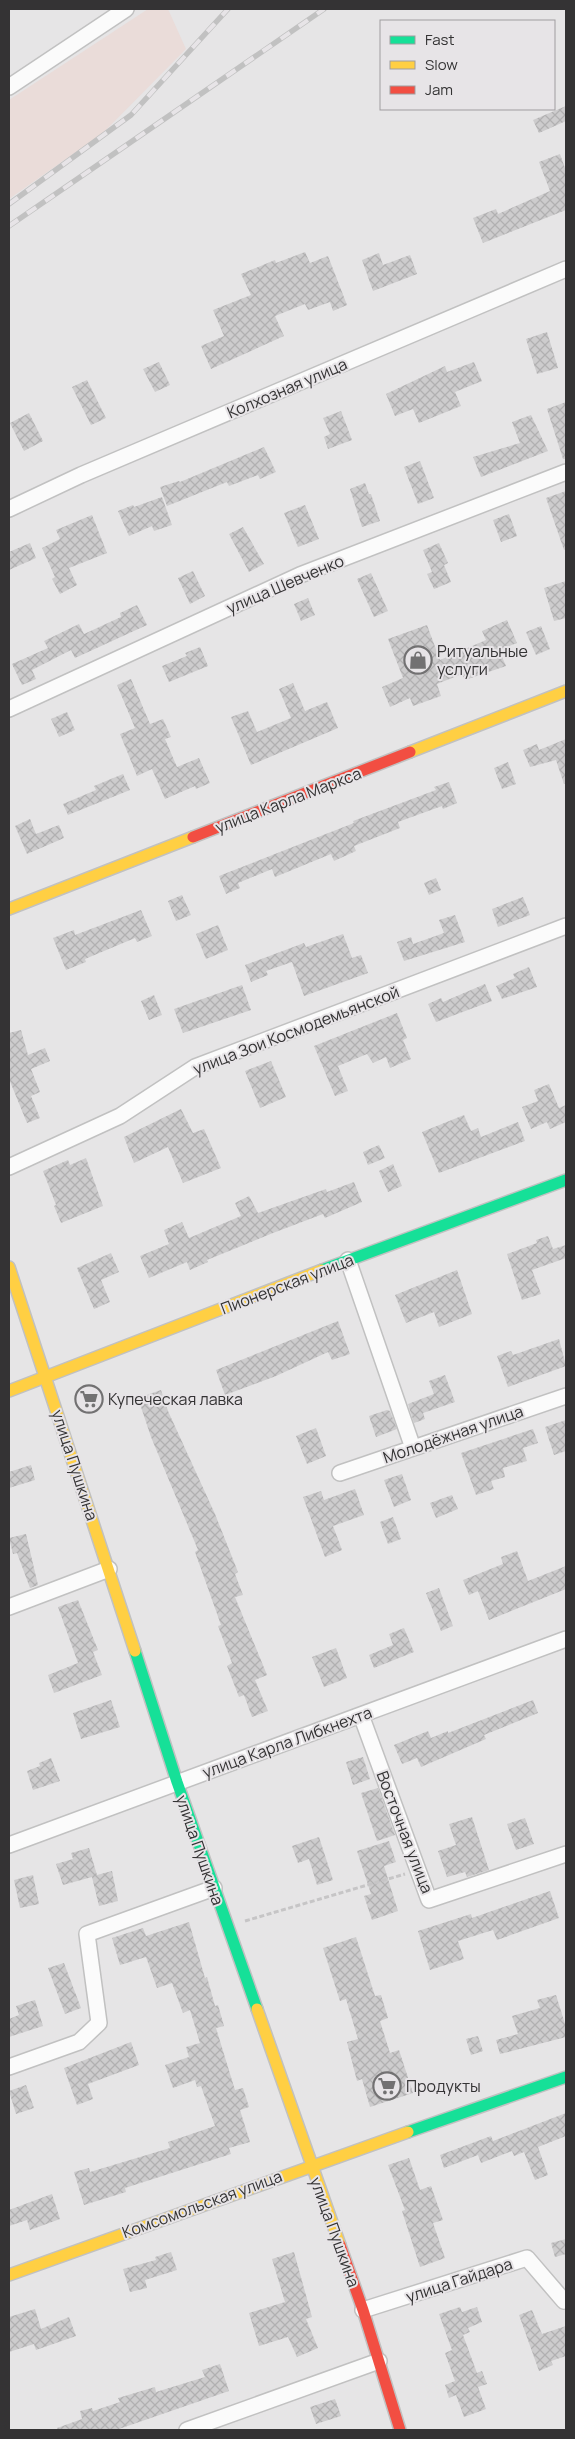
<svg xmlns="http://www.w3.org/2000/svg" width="575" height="2439" font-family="Manrope,sans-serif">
<defs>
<pattern id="building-cross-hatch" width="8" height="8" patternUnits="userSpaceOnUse" patternTransform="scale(1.25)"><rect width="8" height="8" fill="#cdcccd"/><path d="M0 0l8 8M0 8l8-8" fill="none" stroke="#b1b0b1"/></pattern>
</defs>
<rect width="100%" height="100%" fill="#e6e5e6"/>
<path fill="#eadcd9" d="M148 9H168L186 49 103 133 9 199V100Z"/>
<path fill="url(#building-cross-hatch)" d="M566 106V121L539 133 533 120Z
M560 154 566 171V210L483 243 473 218 496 209 498 214 550 191 539 162Z
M305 252 310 263 328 256 347 305 333 311 330 302 308 310 305 304 275 316 284 336 211 369 201 346 224 336 213 310 251 295 241 274 275 260 276 263Z
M379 253 383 265 410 255 417 274 373 291 362 260Z
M547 332 558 368 537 374 526 339Z
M159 362 170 385 155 392 143 369Z
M474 362 482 381 455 392 461 406 419 423 413 409 395 416 386 394 445 366 447 372Z
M87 380 106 418 91 425 72 387Z
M566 402V459H563L547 409Z
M341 411 352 440 328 449 324 437 330 434 323 418Z
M29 413 43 441 24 451 10 423Z
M531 415 548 451 481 477 473 457 520 443 512 422Z
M264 447 276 472 260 479 258 475 229 486 227 482 167 506 160 487 179 481 180 482Z
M420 461 434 498 418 504 404 467Z
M365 483 369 494H371L380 521 362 527 350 489Z
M566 491V549L564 550 546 498Z
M162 497 172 525 154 531 152 526 129 536 118 511 133 505 134 507Z
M305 505 319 539 298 547 284 513Z
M509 514 517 536 501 542 493 520Z
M92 515 107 553 69 568 77 585 60 594 52 579 55 577 42 548 60 539 56 530Z
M243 527 264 564 249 572 229 534Z
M30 543 36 558 9 570V552Z
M439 543 448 563 444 565 451 582 434 589 427 574 432 572 423 550Z
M193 571 205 596 190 604 178 578Z
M371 573 388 611 374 617 357 579Z
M566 581V618L554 621 544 588Z
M308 598 315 615 301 621 294 604Z
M137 605 147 625 75 658 71 650 32 670 36 679 22 685 12 664 48 648 44 641 79 624 84 634 121 617 120 613Z
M507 620 517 643 499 650 506 666 465 680 462 674 437 684 441 696 413 706 410 698 390 707 382 687 403 678 388 639 427 625 440 660 486 640 482 631Z
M541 626 550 649 536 655 526 632Z
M200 647 208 666 169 682 162 666 187 656 185 653Z
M131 679 150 724 163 719 171 737 165 739 177 767 199 758 210 783 196 789 195 786 165 799 152 769 137 776 120 734 135 728 117 685Z
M293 683 305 711 327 702 338 728 251 765 231 717 248 711 257 732 291 718 279 689Z
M67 712 75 730 59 737 51 719Z
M566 739V783L564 784 556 760 530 767 523 750 537 744 539 750Z
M508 762 516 784 502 789 494 768Z
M123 774 130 790 68 815 63 804 96 790 94 786Z
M449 782 457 803 443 809 442 806 398 822 400 828 354 846 356 851 334 861 331 854 275 877 272 869 238 883 240 888 226 894 219 876 313 839 354 823 353 821 436 790 434 787Z
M30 819 36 834 59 825 64 838 27 854 15 826Z
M436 878 441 890 429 895 424 883Z
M182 895 191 915 176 921 168 901Z
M523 897 530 915 498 927 492 909Z
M141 910 152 936 137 942 135 938 85 959 86 962 66 970 53 938 74 930 75 935Z
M455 915 465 942 404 961 397 942 411 937 413 944 444 933 439 920Z
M218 925 228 950 206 959 196 934Z
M343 934 352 958 361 955 368 973 304 996 292 962 266 971 268 975 251 982 245 965 304 943 306 947Z
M529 967 537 987 502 999 496 986 515 978 513 974Z
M485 984 492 1001 436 1022 428 1004 441 998 443 1002Z
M242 985 251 1010 183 1033 174 1009Z
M154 995 162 1015 149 1020 141 1001Z
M397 1013 407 1038 403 1040 411 1059 390 1068 386 1057 373 1063 367 1054 338 1066 348 1091 335 1096 314 1046Z
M21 1030 28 1055 45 1048 50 1061 31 1069 40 1092 31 1096 40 1118 27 1123 9 1079V1033Z
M271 1061 286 1097 260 1108 245 1071Z
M549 1084 559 1108 566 1105V1122L550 1129 547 1122 531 1129 522 1107 538 1101 534 1090Z
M181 1109 193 1133 204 1129 221 1168 183 1183 168 1147 134 1163 124 1137Z
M464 1115 471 1131 478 1128 481 1137 518 1122 525 1141 439 1173 422 1132Z
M379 1145 385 1158 368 1165 363 1152Z
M86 1158 103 1206 61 1223 54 1206 56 1205 43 1171 68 1160 70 1165Z
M393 1164 402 1186 388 1192 379 1171Z
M354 1182 362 1202 325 1218 323 1214 273 1233 207 1260 208 1262 190 1270 187 1262 149 1278 140 1256 169 1244 164 1230 182 1222 189 1238 241 1216 235 1203 249 1196 258 1213 326 1189 327 1192Z
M548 1236 553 1249 566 1245V1258L532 1270 541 1294 522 1300 507 1254 537 1243 536 1240Z
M111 1253 119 1272 101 1280 110 1302 94 1309 77 1268Z
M457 1270 472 1314 439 1327 434 1312 406 1323 395 1295Z
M338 1321 350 1354 332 1360 328 1352 276 1376 225 1395 216 1370Z
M559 1339 566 1366 508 1387 497 1356 511 1351 513 1355Z
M445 1375 455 1402 423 1413 425 1419 414 1423 408 1404 434 1394 429 1381Z
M161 1390 168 1411 215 1514 238 1572 235 1574 243 1595 235 1597 267 1675 255 1680 268 1711 252 1717 244 1695 239 1697 227 1666 232 1663 218 1626 221 1625 195 1552 198 1550 151 1437 138 1398Z
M387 1410 390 1411 397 1429 376 1437 369 1416Z
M566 1420V1451L554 1455 545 1427Z
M316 1428 326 1456 307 1464 296 1436Z
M533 1429 538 1443 523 1448 527 1461 503 1468 505 1477 491 1481 494 1489 476 1495 461 1453Z
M31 1465 35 1480 9 1488V1472Z
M402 1474 411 1500 394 1507 384 1480Z
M355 1489 364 1515 333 1526 342 1550 325 1557 303 1497 321 1491 324 1500Z
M452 1495 458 1509 436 1518 430 1503Z
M393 1517 401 1539 388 1544 380 1522Z
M26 1534 38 1585 30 1588 17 1553 13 1554 9 1538Z
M517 1551 528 1581 566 1566V1589L489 1620 478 1591 469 1595 463 1580 503 1564 501 1557Z
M439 1588 453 1626 441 1631 426 1593Z
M78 1600 98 1650 93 1652 102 1675 54 1693 48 1675 78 1663 58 1607Z
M404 1628 414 1652 374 1668 369 1655 393 1645 389 1634Z
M336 1648 347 1678 324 1687 312 1657Z
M111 1700 120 1727 81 1739 73 1713Z
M533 1700 538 1713 484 1735 486 1739 421 1767 417 1758 402 1764 394 1745 428 1731 431 1738 448 1731V1733Z
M363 1757 370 1779 353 1785 346 1762Z
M51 1758 60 1781 33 1790 27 1771 40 1766 39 1763Z
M378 1788 395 1835 377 1841 361 1793Z
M472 1817 489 1870 467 1877 465 1872 447 1877 438 1851 456 1845 449 1824Z
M525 1818 534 1844 516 1850 507 1824Z
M319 1837 333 1880 317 1885 309 1859 298 1863 292 1846Z
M389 1841 396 1862 384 1866 398 1911 372 1920 364 1896 371 1894 357 1851Z
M89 1848 97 1875 112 1871 118 1901 99 1906 92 1877 63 1885 56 1864 73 1859 71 1853Z
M33 1875 39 1904 20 1908 14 1880Z
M550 1891 559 1918 497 1940 493 1930 458 1941 464 1959 430 1970 418 1931 471 1914 472 1918Z
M189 1922 205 1978 207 1977 215 2006 218 2005 224 2026 216 2028 235 2090 243 2088 249 2107 240 2110 250 2142 229 2148 231 2154 125 2188 126 2192 84 2205 74 2172 89 2168 90 2172 170 2148 168 2142 215 2126 201 2086 197 2087 195 2080 173 2088 165 2065 189 2057 186 2047 200 2043 190 2010 183 2013 172 1983 157 1988 146 1957 120 1965 112 1938 143 1928 146 1936Z
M356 1937 375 1996 381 1995 388 2018 380 2021 390 2053 399 2050 413 2093 370 2107 362 2079 357 2081 347 2042 358 2039 346 1999 340 2001 323 1948Z
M64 1963 81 2008 65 2014 48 1968Z
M556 1995 566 2027V2037L500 2054 496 2040 518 2034 512 2016 540 2008 537 2000Z
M35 2000 43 2026 9 2037V2019L19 2015 16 2006Z
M478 2036 483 2051 471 2055 466 2039Z
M131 2042 139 2065 88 2084 93 2099 77 2105 64 2068Z
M26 2085 34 2108 16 2114 9 2091Z
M566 2113V2136L538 2147 548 2175 535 2180 524 2152 514 2156 512 2151 481 2163 478 2155 444 2168 440 2155 491 2136 493 2141Z
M409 2158 420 2190 431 2186 443 2220 433 2223 445 2258 420 2267 402 2211 405 2210 388 2165Z
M52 2194 60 2219 30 2230 27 2220 9 2226V2210Z
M566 2239V2254L555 2257 551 2243Z
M171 2252 177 2270 145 2280 147 2288 130 2292 123 2269 156 2260 155 2257Z
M294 2252 312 2317 306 2319 318 2348 297 2357 288 2337 259 2346 249 2313 285 2302 272 2259Z
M460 2307 462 2312 477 2307 482 2322 468 2328 470 2332 463 2335 477 2373 482 2371 487 2384 478 2387 486 2409 464 2417 456 2395 449 2398 445 2385 455 2381 445 2353 452 2350 439 2314Z
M35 2309 41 2329 69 2317 76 2336 36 2350 34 2344 9 2352V2317Z
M532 2310 542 2334 566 2326V2356L551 2361 553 2365 539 2371 519 2315Z
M220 2364 229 2391 116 2430H57V2428L82 2419 80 2411 92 2408 93 2411 120 2402 118 2398 155 2387 156 2392 205 2377 202 2370Z
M335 2399 341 2416 316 2424 310 2407Z"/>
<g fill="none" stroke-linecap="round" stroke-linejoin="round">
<g stroke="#c1c1c1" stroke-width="18">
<path id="street" d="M9 87 126 9
M9 509 81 475 566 269
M9 709 300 575 566 472
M9 1167 120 1116 195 1067 566 926
M348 1260 413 1448
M340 1473 566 1396
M9 1607 109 1569
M361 1715 429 1900 566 1854
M9 1845 566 1639
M9 2067 79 2042 99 2023 87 1934 214 1888
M363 2310 527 2258 564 2301 566 2300
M187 2430 379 2361"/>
</g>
<g stroke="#c1c1c1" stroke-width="14">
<path id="fast" d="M322 1270 566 1180
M135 1651 177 1782 257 2009
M408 2132 566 2077"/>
</g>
<g stroke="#c1c1c1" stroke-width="14">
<path id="slow" d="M410 752 566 691
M9 909 193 837
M9 1267 135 1651
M9 1391 322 1270
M257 2009 340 2245
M9 2275 408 2132"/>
</g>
<g stroke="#c1c1c1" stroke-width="14">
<path id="jam" d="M193 837 410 752
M340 2245 363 2310 400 2430"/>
</g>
<path stroke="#c6c5c6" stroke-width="3" stroke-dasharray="5 2.5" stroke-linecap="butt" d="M245 1921 405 1874"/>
<use href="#street" stroke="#fbfbfb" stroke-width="15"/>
<use href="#fast" stroke="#16e098" stroke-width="11"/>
<use href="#slow" stroke="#ffcf43" stroke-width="11"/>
<use href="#jam" stroke="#f24e42" stroke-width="11"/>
<g stroke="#c1c1c1" stroke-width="5.5">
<path id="rail" d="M9 204 131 115 228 9
M9 226 324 9"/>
</g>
<use href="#rail" stroke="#e7e4e7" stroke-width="4" stroke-dasharray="11" stroke-linecap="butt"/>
</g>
<defs>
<g id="shop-ring" transform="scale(1.4375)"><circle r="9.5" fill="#e7e4e7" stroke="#727172" stroke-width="1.5"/><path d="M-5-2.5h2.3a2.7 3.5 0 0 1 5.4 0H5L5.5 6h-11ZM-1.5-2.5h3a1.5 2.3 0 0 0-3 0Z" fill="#727172"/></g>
<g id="supermarket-ring" transform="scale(1.4375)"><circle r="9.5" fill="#e7e4e7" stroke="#727172" stroke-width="1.5"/><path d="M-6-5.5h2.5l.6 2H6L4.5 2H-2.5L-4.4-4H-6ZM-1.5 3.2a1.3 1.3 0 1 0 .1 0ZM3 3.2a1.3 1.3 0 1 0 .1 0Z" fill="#727172"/></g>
</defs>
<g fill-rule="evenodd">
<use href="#shop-ring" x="418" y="660"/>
<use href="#supermarket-ring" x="89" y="1399"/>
<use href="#supermarket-ring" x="387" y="2086"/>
</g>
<g text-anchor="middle" stroke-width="4" stroke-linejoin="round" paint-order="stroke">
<g font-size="16" fill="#343334" stroke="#e7e4e7">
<text transform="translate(287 388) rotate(-23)" y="6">Колхозная улица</text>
<text transform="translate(285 584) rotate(-23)" y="6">улица Шевченко</text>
<text transform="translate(288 800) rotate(-21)" y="6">улица Карла Маркса</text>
<text transform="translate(296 1030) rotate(-21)" y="6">улица Зои Космодемьянской</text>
<text transform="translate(287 1284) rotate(-21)" y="6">Пионерская улица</text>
<text transform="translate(453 1434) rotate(-19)" y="6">Молодёжная улица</text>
<text transform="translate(75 1465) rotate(72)" y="6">улица Пушкина</text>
<text transform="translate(287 1742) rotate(-20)" y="6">улица Карла Либкнехта</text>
<text transform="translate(405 1832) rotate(69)" y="6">Восточная улица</text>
<text transform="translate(200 1850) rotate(71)" y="6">улица Пушкина</text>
<text transform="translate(202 2204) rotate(-20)" y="6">Комсомольская улица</text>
<text transform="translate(335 2232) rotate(70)" y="6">улица Пушкина</text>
<text transform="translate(459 2280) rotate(-18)" y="6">улица Гайдара</text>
</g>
<g font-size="16" fill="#343334" stroke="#e7e4e7" text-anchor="start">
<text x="437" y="657">Ритуальные<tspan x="437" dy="18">услуги</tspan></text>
<text x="108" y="1405">Купеческая лавка</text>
<text x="406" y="2092">Продукты</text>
</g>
</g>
<rect width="575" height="2439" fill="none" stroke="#343334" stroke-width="20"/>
<rect x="380" y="20" width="175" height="90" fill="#e7e4e7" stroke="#9f9d9f"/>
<rect x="390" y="36" width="25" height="8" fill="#16e098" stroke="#9f9d9f"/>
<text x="425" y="45" font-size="15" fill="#343334">Fast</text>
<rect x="390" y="61" width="25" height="8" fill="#ffcf43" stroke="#9f9d9f"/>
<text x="425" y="70" font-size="15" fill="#343334">Slow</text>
<rect x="390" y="86" width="25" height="8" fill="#f24e42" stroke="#9f9d9f"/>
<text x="425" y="95" font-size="15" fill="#343334">Jam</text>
</svg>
